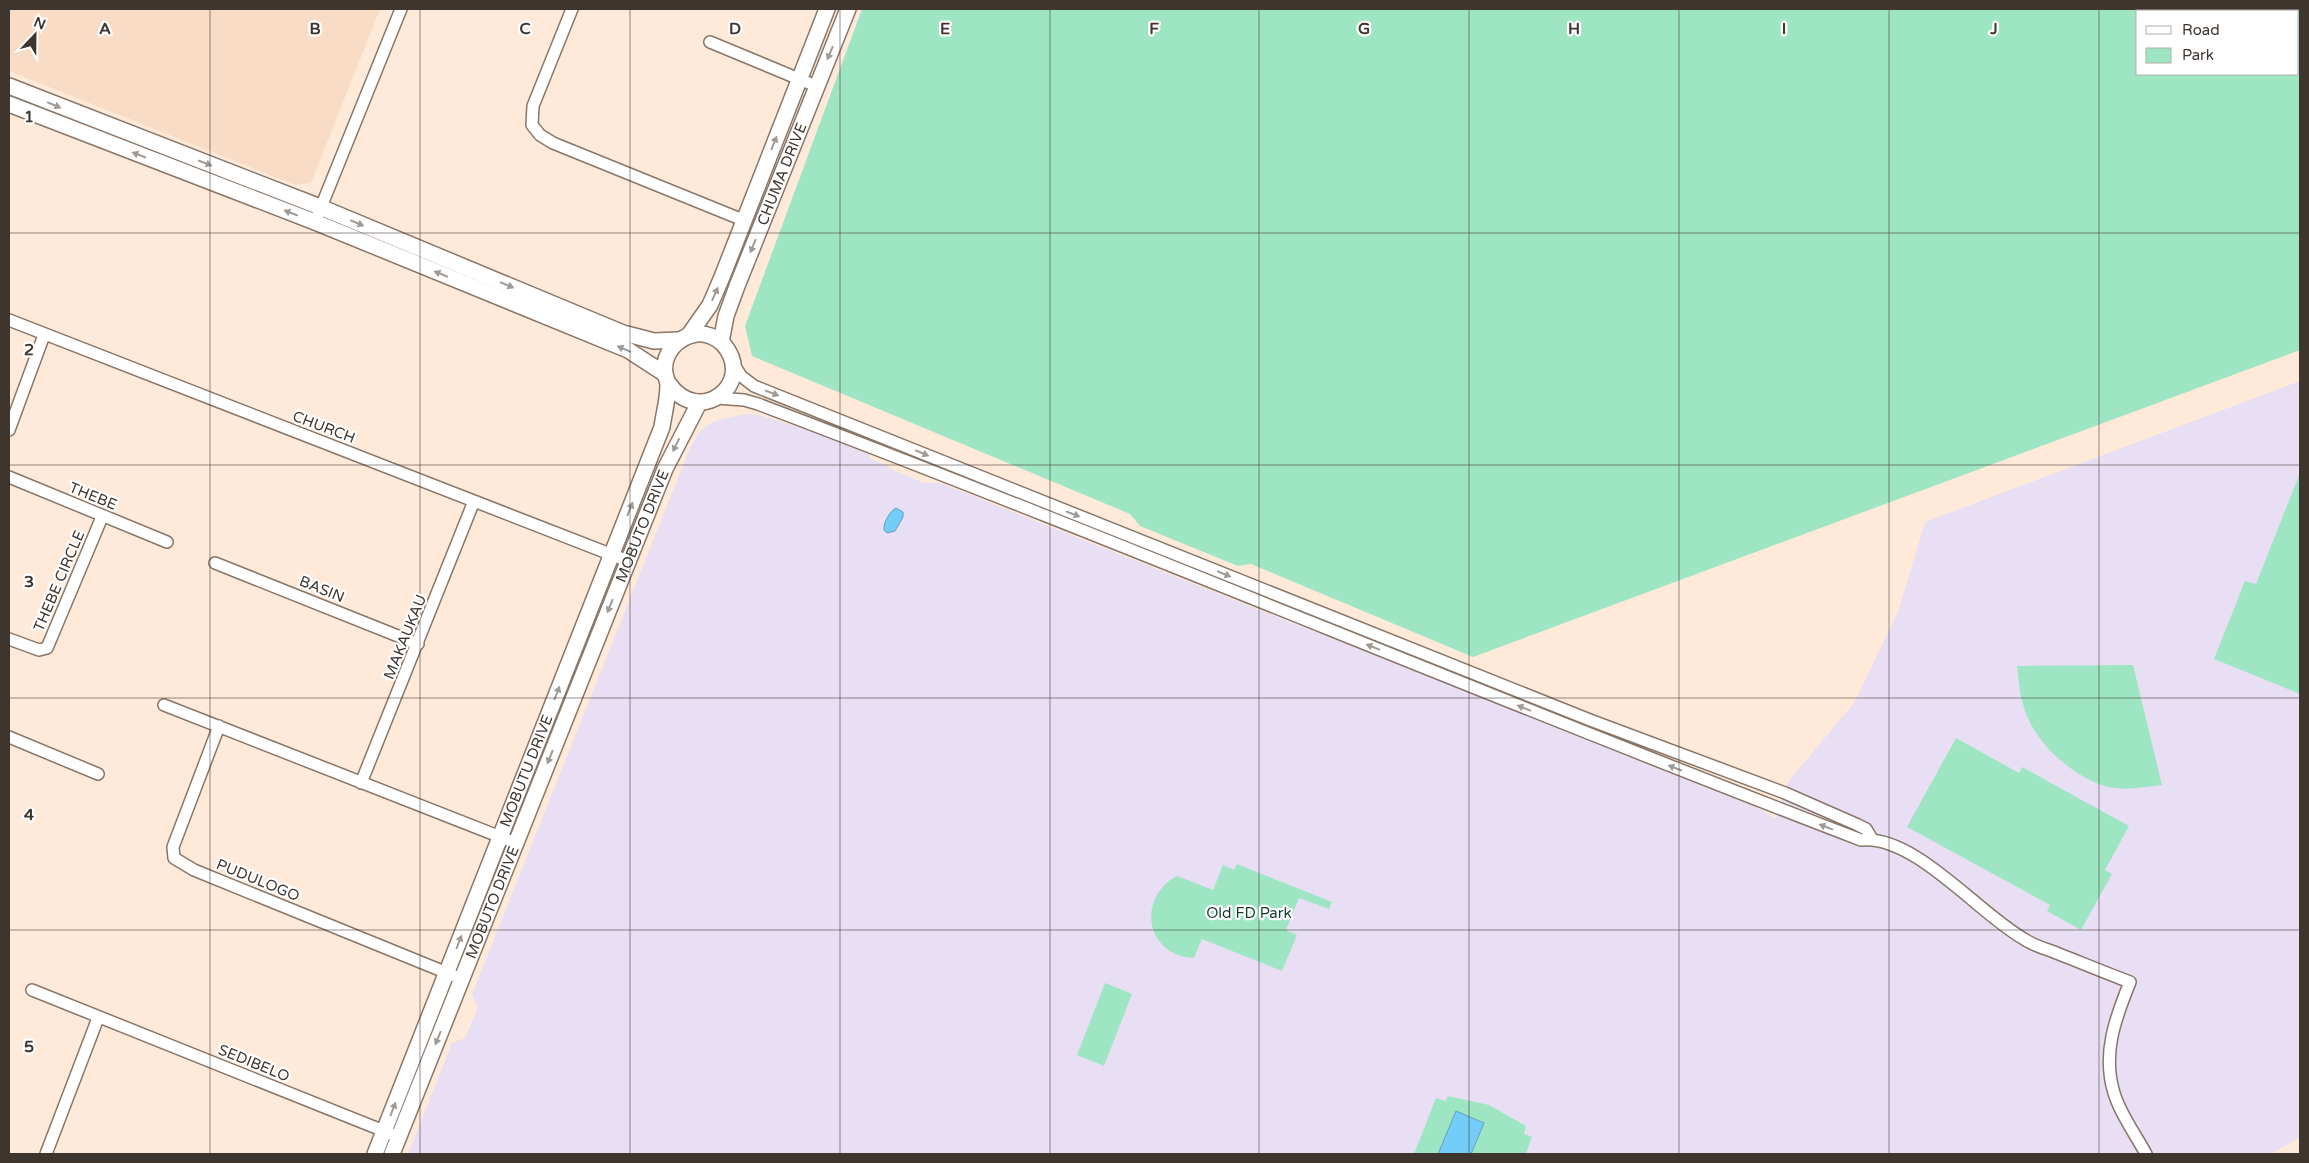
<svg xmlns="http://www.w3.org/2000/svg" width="2309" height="1163" font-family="'Varela Round',sans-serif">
<rect width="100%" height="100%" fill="#ffe9d8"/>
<path fill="#f8dcc6" d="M9 9H380L311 183 295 185 9 71Z"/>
<path fill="#e8dff4" d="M2300 381V1137L2271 1154H408L452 1043 465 1038 476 1012 477 1007 472 994 690 448 698 434 706 426 717 420 746 414 759 415 811 431 869 454 870 458 888 466V468L924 483H940L1757 807 1775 819 1788 782 1854 703 1898 612 1925 522Z"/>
<path fill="#9ee5c3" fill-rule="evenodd" d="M862 9H2300V350L1473 657 1251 564 1238 566 1140 526 1130 514 752 356 745 326ZM2298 11V74H2138V11Z
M2300 473V694L2214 659 2245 581 2256 584Z
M2133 665 2162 785C2145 787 2125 791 2108 787 2072 777 2032 741 2023 704 2019 692 2019 679 2017 666Z
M1956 738 2019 773 2022 767 2129 826 2105 870 2112 874 2081 930 2047 911 2050 905 1907 827Z
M1237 864 1332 902 1329 909 1299 898 1286 930 1297 935 1282 971 1202 939 1194 958C1189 957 1183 957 1178 955 1141 940 1144 893 1177 876L1213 890 1223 865 1234 870Z
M1105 983 1132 994 1104 1066 1077 1055Z
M1448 1096 1489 1105 1526 1126 1524 1134 1532 1137 1526 1154H1414L1436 1098 1446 1101Z"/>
<path fill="#74ccf9" stroke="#649fbc" d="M896 508 903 512V517L895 531 887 533 884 530C883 523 890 511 896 508Z
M1456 1111 1484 1123 1471 1154H1438Z"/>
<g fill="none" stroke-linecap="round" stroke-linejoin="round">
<g stroke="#897667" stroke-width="14">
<path id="minor" d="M572 9 533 106 532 125 540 135 553 143 743 220
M710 42 816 86
M315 222 401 9
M9 320 628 561
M734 365 741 376 754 386 1590 720 1785 793 1858 825 1866 829 1872 839
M716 398 744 400 758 404C1128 544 1492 699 1861 840 1914 834 1979 914 2024 939 2034 946 2047 949 2059 954 2082 963 2106 973 2130 982 2115 1019 2102 1054 2114 1093 2120 1114 2136 1135 2146 1154
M9 430 44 335
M9 477 167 542
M215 563 418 644
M9 639 39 650 47 648 102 517
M164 705 516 843
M219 726 173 847 174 858 194 870 462 979
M9 737 98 774
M361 783 474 501
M32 990 399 1137
M46 1154 98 1018"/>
</g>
<g stroke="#897667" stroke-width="18">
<g id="secondary">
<path d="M9 86 320 207 623 333 654 341 679 340"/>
<path d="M9 104 315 222 628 350 665 374"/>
<path d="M689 335 710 305 722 277 827 9"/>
<path id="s1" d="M721 342 726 316 737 286 848 9"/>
<path id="s2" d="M375 1154 662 427C664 413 668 399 668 385 668 381 666 378 665 374 662 354 677 337 696 334 706 333 717 337 724 345 756 384 699 427 669 384"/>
<path id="s3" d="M392 1154 665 469 699 403"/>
</g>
</g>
<use href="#minor" stroke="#fff" stroke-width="11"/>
<use href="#secondary" stroke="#fff" stroke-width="15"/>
</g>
<defs><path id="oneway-solid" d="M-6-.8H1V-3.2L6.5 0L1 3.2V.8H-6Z" transform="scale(1.25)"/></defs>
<g fill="#9e9a97">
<use href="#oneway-solid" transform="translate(830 53) rotate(113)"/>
<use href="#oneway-solid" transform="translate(54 105) rotate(23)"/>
<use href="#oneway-solid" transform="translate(774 143) rotate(-68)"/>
<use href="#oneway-solid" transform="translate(139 155) rotate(-159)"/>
<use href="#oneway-solid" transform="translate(205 163) rotate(21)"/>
<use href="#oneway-solid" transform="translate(291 213) rotate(-159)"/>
<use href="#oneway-solid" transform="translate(357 223) rotate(23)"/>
<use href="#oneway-solid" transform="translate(753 246) rotate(112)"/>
<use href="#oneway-solid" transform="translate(441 274) rotate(-158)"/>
<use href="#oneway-solid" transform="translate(507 285) rotate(23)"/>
<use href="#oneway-solid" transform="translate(715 294) rotate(-66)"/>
<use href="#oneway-solid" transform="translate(624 349) rotate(-157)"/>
<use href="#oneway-solid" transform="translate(772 393) rotate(21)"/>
<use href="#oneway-solid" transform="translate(676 445) rotate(116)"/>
<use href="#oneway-solid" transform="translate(922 453) rotate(23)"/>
<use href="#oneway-solid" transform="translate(630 509) rotate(-68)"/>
<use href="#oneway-solid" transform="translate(1073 514) rotate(21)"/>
<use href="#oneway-solid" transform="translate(1224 574) rotate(22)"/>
<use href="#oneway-solid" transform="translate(610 606) rotate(112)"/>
<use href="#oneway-solid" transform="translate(1373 647) rotate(-158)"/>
<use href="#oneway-solid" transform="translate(557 693) rotate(-69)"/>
<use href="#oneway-solid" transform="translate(1524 708) rotate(-158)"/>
<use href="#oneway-solid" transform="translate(550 757) rotate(112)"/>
<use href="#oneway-solid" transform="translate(1675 768) rotate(-159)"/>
<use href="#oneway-solid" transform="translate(1826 827) rotate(-159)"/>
<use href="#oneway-solid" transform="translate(459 942) rotate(-69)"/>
<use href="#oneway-solid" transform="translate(438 1038) rotate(112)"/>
<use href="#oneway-solid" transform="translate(393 1109) rotate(-69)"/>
</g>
<path fill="none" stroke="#3e352f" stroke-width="1" stroke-opacity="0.55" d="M210 9V1154M420 9V1154M630 9V1154M840 9V1154M1050 9V1154M1259 9V1154M1469 9V1154M1679 9V1154M1889 9V1154M2099 9V1154M9 233H2300M9 465H2300M9 698H2300M9 930H2300"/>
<g text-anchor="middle" stroke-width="4.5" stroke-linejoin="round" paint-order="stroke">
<g font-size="15" fill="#3e352f" stroke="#fff">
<text dy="5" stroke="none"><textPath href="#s1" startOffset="179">CHUMA DRIVE</textPath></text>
<text transform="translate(324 427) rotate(21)" y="5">CHURCH</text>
<text transform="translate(93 496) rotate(22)" y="5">THEBE</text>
<text dy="5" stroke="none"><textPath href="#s3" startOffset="676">MOBUTO DRIVE</textPath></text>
<text transform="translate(59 581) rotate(-67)" y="5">THEBE CIRCLE</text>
<text transform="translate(322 589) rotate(22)" y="5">BASIN</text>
<text transform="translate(405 637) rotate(-68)" y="5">MAKAUKAU</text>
<text dy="5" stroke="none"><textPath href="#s2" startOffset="412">MOBUTU DRIVE</textPath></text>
<text transform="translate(258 880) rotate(22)" y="5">PUDULOGO</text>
<text dy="5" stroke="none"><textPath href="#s3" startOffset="271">MOBUTO DRIVE</textPath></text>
<text transform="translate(254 1063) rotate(22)" y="5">SEDIBELO</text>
</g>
<g font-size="15" fill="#143c2c" stroke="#fff">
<text x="1249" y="918">Old FD Park</text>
</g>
</g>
<g font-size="16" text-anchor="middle" font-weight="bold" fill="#3e352f" stroke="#fff" stroke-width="4.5" stroke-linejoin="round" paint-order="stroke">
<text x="105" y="34">A</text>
<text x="315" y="34">B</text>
<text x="525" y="34">C</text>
<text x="735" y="34">D</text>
<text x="945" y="34">E</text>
<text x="1154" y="34">F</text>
<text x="1364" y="34">G</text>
<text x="1574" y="34">H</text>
<text x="1784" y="34">I</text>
<text x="1994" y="34">J</text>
<text x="29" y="122">1</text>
<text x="29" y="355">2</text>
<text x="29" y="587">3</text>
<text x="29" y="820">4</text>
<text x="29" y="1052">5</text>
</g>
<rect width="2309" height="1163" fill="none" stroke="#3e352f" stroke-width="20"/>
<rect x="2136" y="10" width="162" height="65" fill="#ffffff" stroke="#b2aeac"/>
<rect x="2146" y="26" width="25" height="8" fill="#ffffff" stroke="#b2aeac"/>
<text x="2182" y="35" font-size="15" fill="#3e352f">Road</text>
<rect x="2146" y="48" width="25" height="15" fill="#9ee5c3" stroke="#b2aeac"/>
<text x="2182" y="60" font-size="15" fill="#3e352f">Park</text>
<g transform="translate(35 35) rotate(22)" stroke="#ffffff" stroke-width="4" paint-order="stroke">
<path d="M0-4L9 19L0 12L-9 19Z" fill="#3e352f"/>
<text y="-8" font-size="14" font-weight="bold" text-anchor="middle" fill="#3e352f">N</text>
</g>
</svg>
